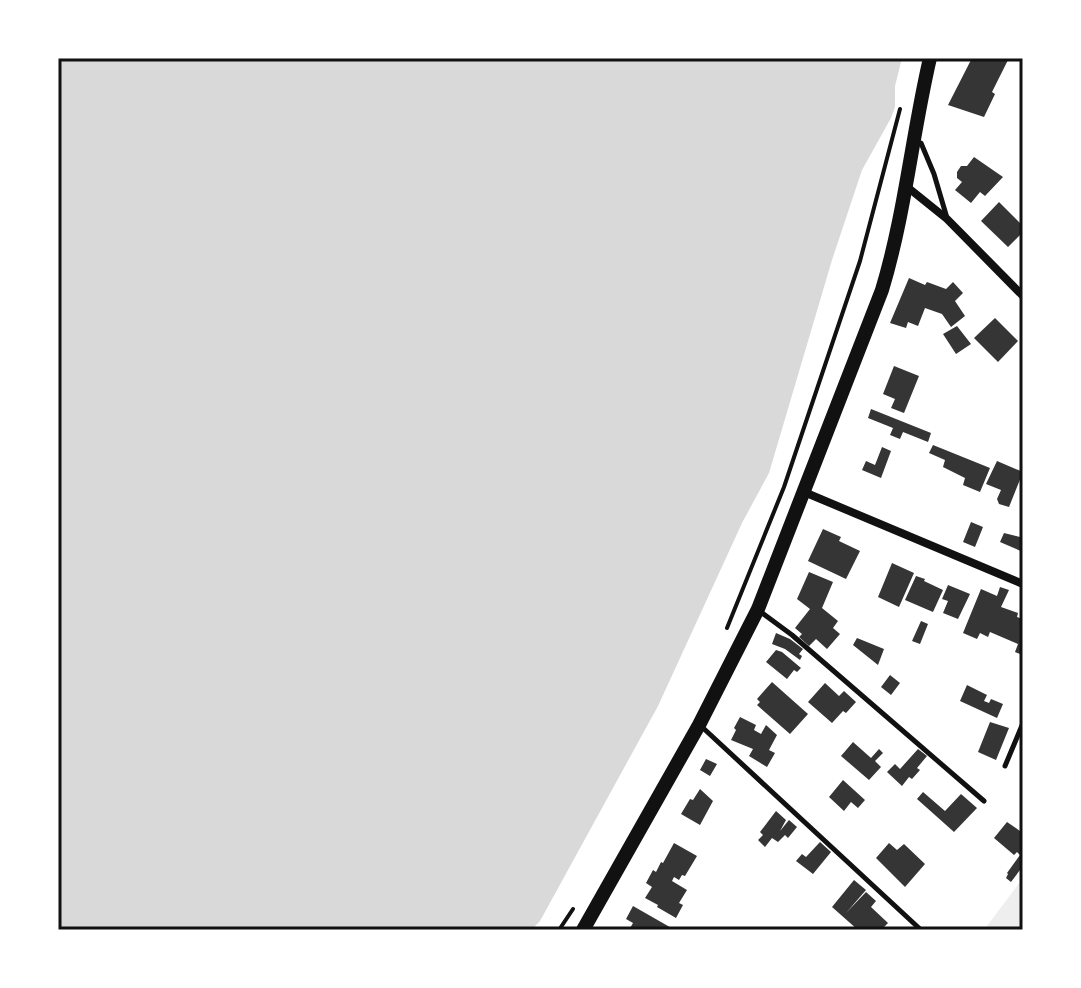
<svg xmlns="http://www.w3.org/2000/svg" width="1081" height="988" font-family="Helvetica,sans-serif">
<rect width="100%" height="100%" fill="#fff"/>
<path fill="#eee" d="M1023 878V930H984Z"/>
<path fill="#d9d9d9" d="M58 58H902L895 86V107L891 118 862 170 832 260 769 473 742 523 658 706 540 921 531 930H58Z"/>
<path fill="#353535" d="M972 58H1009L992 92 995 94 984 117 948 105Z
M974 157 1003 177 985 196 980 192 971 203 955 190 962 182 957 178V172L961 166H967Z
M999 202 1023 226V232L1008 247 981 221Z
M909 278 925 285 927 282 946 289 953 282 963 293 955 301 965 316 951 327 942 314 925 308 918 326 908 322 906 328 890 323Z
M995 318 1018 341 998 362 974 338Z
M957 326 971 344 956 354 943 334Z
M894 366 919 376 904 413 891 408 895 399 883 394Z
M871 409 931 433 928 442 903 432 900 439 890 435 893 428 868 418Z
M933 445 990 468 980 492 963 485 965 478 943 467 945 460 929 453Z
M882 447 891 451 881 478 862 470 866 461 875 465Z
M997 461 1023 472 1009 507 999 504 997 499 1001 490 986 484Z
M971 522 983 527 975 547 963 542Z
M823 529 841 537 839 541 860 551 846 579 808 561Z
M1023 531V552L1000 542 1004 533 1020 537Z
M892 563 914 573 899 607 878 597Z
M809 572 833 582 822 608 838 621 833 628 840 634 827 649 816 639 809 646 799 637 802 634 795 628 810 609 797 599Z
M916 576 925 579 924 581 943 590 933 612 905 600Z
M948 585 970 594 958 619 943 613 948 601 942 599Z
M1000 587 1009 590 1001 607 1018 613 1017 617 1023 619V655L1015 652 1018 644 990 632 988 637 980 633 977 639 963 633 981 589 997 596Z
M921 621 928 624 920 644 912 641Z
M776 633 790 639 803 649 799 654 802 656 800 660 785 649 772 644Z
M857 638 884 649 878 665 853 645Z
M776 650 782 652 801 668 797 672 794 670 787 679 766 662Z
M890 675 900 683 891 695 881 687Z
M772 682 808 714 790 734 757 705 760 702 757 699Z
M825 683 839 696 844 691 856 702 846 713 843 711 832 723 808 702Z
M967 685 987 695 984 701 989 703 991 699 1003 704 997 718 960 701Z
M740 717 756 725 754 730 761 734 766 725 777 735 769 750 775 753 767 767 749 756 753 749 731 740 736 730 734 728Z
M990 722 1009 728 996 760 978 752Z
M853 742 871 758 879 749 883 753 875 761 881 767 869 780 841 756Z
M918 749 927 756 917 768 920 770 912 779 909 777 902 786 887 772 895 764 900 769Z
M706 759 717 764 710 776 700 770Z
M843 780 865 800 858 808 851 802 844 811 829 797Z
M700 789 713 801 700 825 681 814 690 799 693 800Z
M923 792 945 811 961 794 977 808 954 832 917 799Z
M776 811 786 820 780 831 789 820 797 827 788 838 785 835 778 842 772 838 765 847 758 840 763 835 760 832Z
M1007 822 1023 833V866L1011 882 1006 878 1008 874 1007 873 1020 855 1017 852 1014 855 994 838Z
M820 842 831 852 813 874 796 861 802 854 806 857Z
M674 843 697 856 685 876 682 875 679 880 674 877 672 881 687 890 679 903 683 905 676 918 657 907 658 905 645 898 652 887 646 883 653 870 656 872 661 862 663 863Z
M889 843 897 850 904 844 925 864 905 887 876 858Z
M854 880 866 890 846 913 866 892 876 901 871 907 888 923 881 930H858L832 907Z
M633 906 675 930H629L633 923 626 919Z"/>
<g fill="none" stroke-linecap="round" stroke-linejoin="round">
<path stroke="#111" stroke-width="4" d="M727 628 784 487 860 261 900 109
M559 930 573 909"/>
<path stroke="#111" stroke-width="5" d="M915 141 921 143 934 174 947 218
M758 610 792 635 984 801
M702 727 921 930
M1005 766 1023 723"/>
<path stroke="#111" stroke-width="8" d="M906 186 947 219 1023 296
M804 492 1023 584"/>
<path stroke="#111" stroke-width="14" d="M583 930 699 725 758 609 882 290C905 214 912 135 930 58"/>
</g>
<rect width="1081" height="988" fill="none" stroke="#ffffff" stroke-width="120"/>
<rect x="60" y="60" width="961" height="868" fill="none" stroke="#111" stroke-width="3"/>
</svg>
